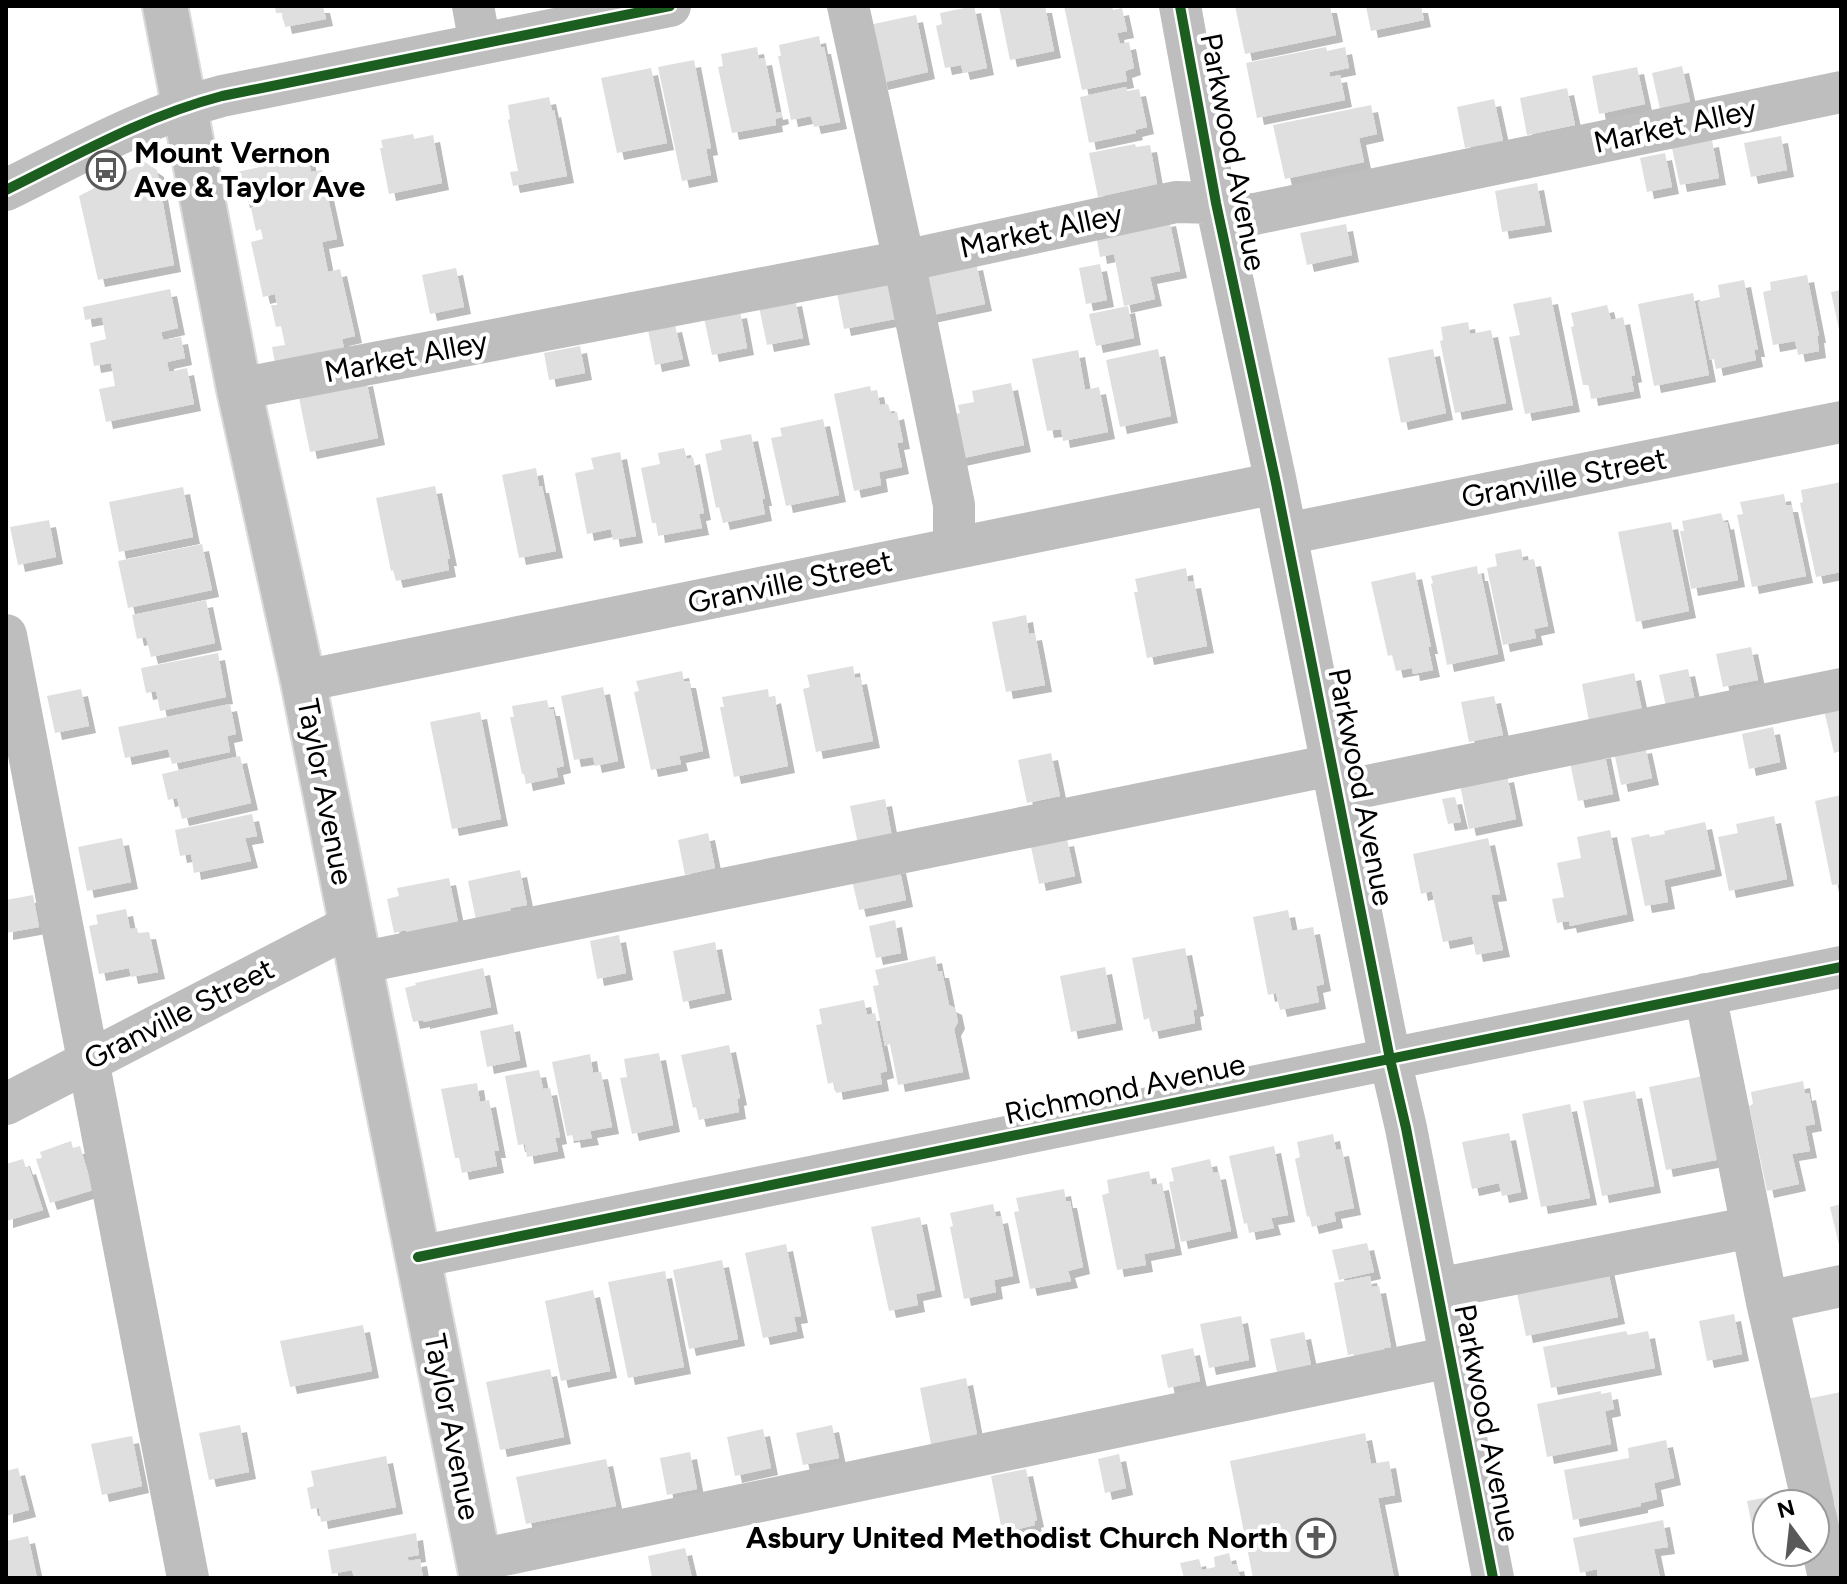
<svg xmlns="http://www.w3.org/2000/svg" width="1847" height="1584" font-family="Figtree,sans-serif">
<defs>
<filter id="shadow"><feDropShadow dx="7" dy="7" stdDeviation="0" flood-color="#0004"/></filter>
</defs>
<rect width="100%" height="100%" fill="#fff"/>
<path fill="#dfdfdf" filter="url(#shadow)" d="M275 6H323L326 19 285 27 282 13H276Z
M974 6 987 68 963 73 961 65 945 68 936 26 942 24 940 13Z
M999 6H1045L1054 51 1010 60Z
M1064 6H1112L1113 10 1122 8 1127 31 1117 33 1120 44 1129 42 1134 68 1125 71 1127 81 1082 90Z
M1235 6H1330L1336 35 1245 54Z
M1366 6H1421L1424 20 1371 31Z
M916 15 928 72 881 83 869 25Z
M819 36 821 47H824L840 122 814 127 811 116 791 120 778 56H781L779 45Z
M757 47 759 59 765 58 776 113 781 112 782 117 775 119 776 125 732 133 718 67 723 66 721 54Z
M1326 47 1327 51 1345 47 1349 68 1329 72 1330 77 1340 75 1345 100 1257 118 1246 63Z
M694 60 711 148 706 149 711 175 682 181 658 67Z
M1682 66 1690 102 1660 109 1652 73Z
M1637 67 1645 104 1599 114 1592 76Z
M651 68 667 143 617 153 601 78Z
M1126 87 1127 91 1139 89 1147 127 1135 130 1136 133 1089 143 1080 97Z
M1567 88 1575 125 1527 135 1520 98Z
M549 97 552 111 554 110 567 176 513 186 510 172 518 171 508 120 510 119 508 105Z
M1494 99 1503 141 1465 148 1457 107Z
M1371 105 1377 134 1359 138 1364 162 1285 179 1273 125Z
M413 134 414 139 433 135 442 183 389 194 380 148H383L381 140Z
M1781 136 1787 170 1751 177 1744 143Z
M1712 140 1719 178 1680 185 1672 148Z
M1135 144 1136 147 1150 145 1157 184 1098 197 1089 153Z
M1665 153 1672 187 1647 192 1640 158Z
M308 157 311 172 322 170 337 239 322 242 328 272 340 269 355 336 342 339 345 353 276 368 272 347 285 345 281 326 276 327 271 305H277L275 294 263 297 251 242 263 239 261 229 256 231 251 208 256 207 254 199 243 201 237 172Z
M145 162 157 170 174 265 98 280 79 196Z
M1537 183 1545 225 1502 232 1495 191Z
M1169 219 1180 271 1150 277 1155 299 1124 306 1114 254 1100 257 1096 234Z
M1346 224 1352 255 1307 265 1300 233Z
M976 263 985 304 928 316 920 275Z
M1100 264 1107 300 1086 304 1079 268Z
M456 268 464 307 430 314 422 275Z
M1807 275 1819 336H1817L1819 351 1798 355 1795 341 1773 345 1763 292 1771 290 1770 282Z
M1744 280 1758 350H1754L1756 360 1716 369 1714 359 1710 360 1698 302 1720 297 1718 285Z
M888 282 895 319 844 329 837 293Z
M170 289 178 328 161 332 163 340 181 337 185 358 167 362 169 372 187 368 194 404 106 422 99 389 115 386 111 363 94 366 90 343 106 339 102 317 85 320 83 307Z
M1841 290V334H1840L1831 292Z
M1693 293 1709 375 1654 386 1638 304Z
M1551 297 1573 405 1525 414 1509 337 1520 335 1513 304Z
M795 299 803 338 767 345 759 307Z
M1607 305 1611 320 1623 317 1635 375 1631 376 1634 391 1591 399 1589 385H1583L1571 327 1574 326 1571 313Z
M1128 306 1134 338 1096 346 1089 314Z
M740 311 747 348 712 355 704 318Z
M1468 322 1470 334 1491 330 1506 403 1455 413 1440 341 1443 340 1441 327Z
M675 325 683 359 655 365 648 330Z
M580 346 585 373 549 380 544 353Z
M1158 349 1171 416 1120 427 1106 360Z
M1433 349 1446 413 1401 423 1388 358Z
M1078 350 1085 390 1099 387 1108 432 1063 441 1061 429 1047 431 1032 359Z
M366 379 378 438 310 452 298 393Z
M1011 383 1024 445 959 459 955 414 960 413 958 405 974 402 972 391Z
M870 386 871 391 877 390 880 405 888 404 891 414 897 412 903 442 897 443 902 467 879 472 881 485 854 491 834 394Z
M823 419 839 495 786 506 771 438 782 436 780 428Z
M751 434 765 499H762L765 514 723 523 719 507 716 508 705 454 722 450 720 440Z
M684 448 687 459 693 457 704 513 699 514 702 528 658 536 656 523H652L641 468 660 464 658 453Z
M620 452 636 536 613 540 611 529 587 534 575 473 594 469 591 458Z
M536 468 539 486H542L556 551 519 558 502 475Z
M1841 482V572L1816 577 1800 503 1803 502 1801 490Z
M435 486 450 559H447L449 570 396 581 393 570 391 571 376 498Z
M183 487 193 537 119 552 109 502Z
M1784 494 1786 505H1791L1806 576 1752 587 1737 515 1743 514 1740 502Z
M1721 513 1724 523 1727 522 1738 580 1691 589 1680 531H1684L1682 521Z
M49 520 56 557 18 565 10 527Z
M1671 522 1689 611 1636 622 1618 532Z
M202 544 212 590 128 608 118 561Z
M1521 549 1523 561 1534 559 1548 626 1534 629 1536 638 1503 645 1487 568 1497 566 1495 554Z
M1477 566 1478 574H1481L1498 654 1447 665 1431 584 1433 583 1431 576Z
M1186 568 1188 582 1194 581 1207 646 1147 658 1134 592H1138L1135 579Z
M1415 572 1431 647H1428L1433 670 1413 674 1412 668 1396 671 1392 655 1388 656 1371 582Z
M206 600 215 643 151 657 146 637 137 639 132 615Z
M1026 615 1029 634 1035 633 1045 685 1006 692 992 622Z
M1751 647 1758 680 1723 687 1716 654Z
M218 653 226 697 160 711 156 691 146 693 141 668Z
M853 666 855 678 860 677 873 741 816 752 803 689 810 687 807 675Z
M1688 669 1695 701 1666 706 1659 675Z
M682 671 684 681H689L703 751 679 756 681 764 651 770 634 692 639 691 636 681Z
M1634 673 1642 710 1589 721 1582 684Z
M603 687 618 761 595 766 593 757 574 760 561 696Z
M81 689 89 726 55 733 47 696Z
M768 689 769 698 774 696 788 766 734 777 720 707H724L722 697Z
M1494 696 1503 735 1469 742 1461 702Z
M547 700 549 709H553L564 766 556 768 558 777 526 784 524 774H522L510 717H514L512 706Z
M230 704 236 734 227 736 230 752 172 764 168 749 125 758 118 727Z
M1841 706V751L1834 753 1824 710Z
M480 712 501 819 452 829 430 722Z
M1773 727 1780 762 1749 769 1742 734Z
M1645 746 1652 778 1621 785 1614 752Z
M1604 751 1613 794 1578 801 1569 758Z
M1051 753 1060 796 1027 803 1018 760Z
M240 756 251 803 182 819 177 798 168 800 162 774Z
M1507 775 1516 819 1469 829 1460 785Z
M1841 795V884L1832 885 1815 801Z
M1455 797 1461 822 1448 824 1442 799Z
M885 799 892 837 858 844 850 806Z
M252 814 257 836 245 838 251 861 194 873 191 854 180 856 175 830Z
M1774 816 1787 879 1729 891 1718 837 1738 833 1736 824Z
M1705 822 1715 869 1664 880 1668 902 1645 906 1631 838 1649 834 1650 837 1665 834 1664 831Z
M1610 830 1627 914 1570 926 1569 921 1557 923 1552 899 1564 897 1557 863 1581 858 1577 837Z
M708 833 715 868 685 875 678 840Z
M122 838 131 882 87 891 78 847Z
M1488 838 1500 894 1491 895 1503 950 1476 955 1472 936 1443 942 1432 891 1421 894 1413 854Z
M1067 839 1075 876 1039 884 1031 847Z
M899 866 906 900 859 910 851 876Z
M520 870 527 905 510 908 511 912 476 920 468 881Z
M449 878 459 927 407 938 406 930 394 933 387 899 399 896 397 888Z
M33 895 39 927 6 933V900Z
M126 909 130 929 137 928 138 933 149 932 158 972 131 977 129 968 99 974 89 926 98 924 96 915Z
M1288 910 1292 931 1313 927 1324 984 1316 986 1319 1002 1280 1010 1276 993 1268 995 1253 917Z
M895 920 901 953 876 958 869 926Z
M619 935 626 973 597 979 590 941Z
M715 942 725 993 683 1002 673 951Z
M1185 948 1197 1009 1193 1010 1195 1023 1152 1032 1149 1018 1144 1020 1132 958Z
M935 956 938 971H942L949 1005 955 1008 958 1022 954 1029 963 1072 898 1085 890 1044 885 1046 873 986 879 985 875 970Z
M1105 967 1116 1023 1071 1032 1060 976Z
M483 968 491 1007 423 1022V1020L413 1022 405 988 416 985 415 983Z
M864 1000 867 1015 875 1013 887 1071 880 1073 882 1084 836 1093 834 1082 828 1084 816 1025 822 1024 819 1009Z
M513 1024 520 1060 487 1067 480 1031Z
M729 1045 740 1098 737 1099 739 1112 699 1120 696 1107 693 1108 681 1055Z
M659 1053 673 1125 632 1134 620 1078 627 1077 624 1059Z
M590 1054 593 1073 601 1072 612 1127 590 1131 592 1138 574 1141 573 1135 567 1136 552 1062Z
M539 1070 543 1089 550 1088 560 1137 555 1138 558 1151 527 1157 525 1144 518 1145 505 1076Z
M1703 1076 1721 1159 1666 1170 1649 1087Z
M1803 1081 1805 1094 1809 1093 1815 1124 1805 1126 1810 1151 1792 1154 1799 1184 1767 1191 1749 1106 1753 1104 1751 1092Z
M477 1083 480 1102 489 1100 499 1151H494L497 1166 462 1173 459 1158H455L441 1089Z
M1635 1091 1654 1186 1602 1196 1583 1101Z
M1570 1104 1590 1198 1541 1207 1522 1114Z
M1509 1133 1521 1192 1502 1196 1499 1183 1472 1189 1462 1142Z
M1333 1134 1336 1150 1342 1149 1354 1208 1334 1212 1336 1221 1312 1227 1309 1216 1307 1217 1295 1159 1300 1157 1297 1142Z
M71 1141 73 1148 80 1146 93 1190 50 1203 36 1159 42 1158 40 1152Z
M1274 1146 1288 1215 1271 1218 1274 1228 1249 1233 1247 1223 1244 1224 1229 1156Z
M23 1159 26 1168 29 1167 43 1210 6 1221V1164Z
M1210 1159 1213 1173 1219 1172 1231 1231 1181 1242 1169 1182 1174 1181 1171 1168Z
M1149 1171 1152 1185 1162 1183 1175 1248 1144 1254 1146 1265 1117 1270 1102 1195 1109 1193 1107 1180Z
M1064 1189 1066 1201H1070L1083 1267 1068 1271 1071 1281 1030 1289 1014 1212 1019 1211 1016 1198Z
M993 1204 996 1217 1001 1216 1013 1276 994 1280 996 1292 964 1299 950 1227 953 1226 950 1213Z
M1841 1204V1249H1840L1830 1207Z
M920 1217 935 1290 916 1294 918 1305 889 1311 871 1227Z
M1367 1243 1374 1272 1339 1280 1332 1250Z
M786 1244 801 1316 794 1317 797 1331 763 1338 745 1253Z
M722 1260 738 1339 689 1349 673 1270Z
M1607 1266 1618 1317 1526 1336 1515 1284Z
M665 1271 684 1367 628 1378 608 1282Z
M1370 1276 1372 1287 1379 1286 1391 1347 1384 1348 1386 1360 1356 1366 1354 1354 1348 1355 1334 1283Z
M593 1290 610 1371 561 1381 545 1301Z
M1734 1314 1742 1354 1707 1361 1699 1321Z
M1241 1316 1249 1360 1209 1368 1200 1324Z
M363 1325 372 1371 290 1387 280 1341Z
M1626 1331 1628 1335 1648 1331 1655 1368 1551 1388 1543 1347Z
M1304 1332 1311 1365 1277 1372 1270 1339Z
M1193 1348 1200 1381 1168 1388 1161 1355Z
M550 1369 564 1437 500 1450 486 1382Z
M966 1378 978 1440 932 1449 920 1388Z
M1601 1391V1394L1611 1392 1614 1409 1605 1411 1611 1444 1547 1457 1537 1404Z
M1841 1392V1525L1832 1527 1807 1399Z
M240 1425 249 1472 209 1480 199 1433Z
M832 1425 839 1458 803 1465 796 1433Z
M763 1429 771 1468 735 1476 727 1437Z
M1365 1433 1371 1464 1389 1461 1395 1495 1378 1498 1394 1578H1253L1230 1461Z
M132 1436 142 1486 102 1495 91 1444Z
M1666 1440 1674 1478 1654 1483 1657 1499 1641 1503V1506L1573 1520 1564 1470 1629 1458 1628 1448Z
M690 1452 697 1489 667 1495 660 1458Z
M1119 1454 1126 1488 1105 1493 1098 1459Z
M386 1456 396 1507 321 1522 319 1508 311 1509 307 1488 314 1486 311 1471Z
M606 1459 616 1506 526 1524 516 1477Z
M18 1468 29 1510 6 1516V1471Z
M1026 1469 1037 1520 1034 1521 1035 1525 1010 1531 1009 1525 1001 1526 991 1476Z
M1785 1494 1787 1504H1767V1548L1757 1550 1747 1501Z
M1663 1520 1668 1547 1654 1549 1660 1578H1598L1597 1569 1580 1573 1573 1538Z
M416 1533 419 1555 407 1557 409 1561 420 1559 423 1578H354L352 1570 332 1574 328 1550Z
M28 1536 37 1578H6V1541Z
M685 1548 692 1578H652L648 1556Z
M1229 1553 1232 1565 1237 1564 1240 1578H1184L1180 1563 1199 1559 1202 1570 1215 1567 1214 1557Z"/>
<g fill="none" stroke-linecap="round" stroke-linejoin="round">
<g stroke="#dbdbdb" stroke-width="48">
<path id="major" d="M165 6 239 389 303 681 482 1578"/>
</g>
<path stroke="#bebebe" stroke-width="42" d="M473 6 480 44
M848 6 904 261 954 505V548
M1180 6 1216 203 1276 483 1390 1059 1406 1128 1493 1578
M6 190C77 155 145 116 222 96L670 6
M239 389 904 261 1176 202 1216 203 1250 215 1841 92
M1286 534 1841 422
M6 635 188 1578
M303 681 1276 483
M1338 792 1841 689
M359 963 1332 765
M1705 994 1767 1302 1813 1504
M6 1104 352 925
M418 1257 1841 967
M1437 1289 1752 1227
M1767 1302 1841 1286
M1815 1514 1829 1578
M479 1560 1450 1357"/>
<use href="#major" stroke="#bebebe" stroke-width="44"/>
<g stroke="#fff" stroke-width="15">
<path id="cycleway" d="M1180 6 1216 203 1276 483 1390 1059 1406 1128 1493 1578
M6 190C77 155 145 116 222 96L670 6
M418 1257 1841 967"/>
</g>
<use href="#cycleway" stroke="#1b5e20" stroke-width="10"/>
</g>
<defs>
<g id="bus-ring" transform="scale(2)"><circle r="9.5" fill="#fff" stroke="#595959" stroke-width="1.5"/><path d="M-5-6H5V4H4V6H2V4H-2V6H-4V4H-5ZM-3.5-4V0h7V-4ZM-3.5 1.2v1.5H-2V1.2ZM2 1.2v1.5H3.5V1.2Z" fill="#595959"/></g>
<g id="church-ring" transform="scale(2)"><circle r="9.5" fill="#fff" stroke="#595959" stroke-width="1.5"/><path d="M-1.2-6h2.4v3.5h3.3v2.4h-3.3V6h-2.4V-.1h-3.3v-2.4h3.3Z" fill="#595959"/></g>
</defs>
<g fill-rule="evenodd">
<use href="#bus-ring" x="106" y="170"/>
<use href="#church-ring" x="1316" y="1538"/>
</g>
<g text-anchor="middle" stroke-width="8" stroke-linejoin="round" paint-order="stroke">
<g font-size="30" fill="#000" stroke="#fff">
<text transform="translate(1675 126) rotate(-12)" y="10">Market Alley</text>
<text transform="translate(1233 152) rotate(79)" y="10">Parkwood Avenue</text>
<text transform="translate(1041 231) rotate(-12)" y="10">Market Alley</text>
<text transform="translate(406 357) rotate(-11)" y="10">Market Alley</text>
<text transform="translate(1564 478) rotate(-11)" y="10">Granville Street</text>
<text transform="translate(790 582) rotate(-12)" y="10">Granville Street</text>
<text transform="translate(1361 787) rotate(79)" y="10">Parkwood Avenue</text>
<text transform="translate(325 792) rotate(79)" y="10">Taylor Avenue</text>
<text transform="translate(179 1014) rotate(-27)" y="10">Granville Street</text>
<text transform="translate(1125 1089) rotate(-12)" y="10">Richmond Avenue</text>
<text transform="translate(1487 1423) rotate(79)" y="10">Parkwood Avenue</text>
<text transform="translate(452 1427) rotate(79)" y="10">Taylor Avenue</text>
</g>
<g font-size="30" font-weight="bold" fill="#000" stroke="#fff" text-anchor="start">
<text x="134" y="163">Mount Vernon<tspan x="134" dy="34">Ave &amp; Taylor Ave</tspan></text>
<text x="1288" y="1548" text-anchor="end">Asbury United Methodist Church North</text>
</g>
</g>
<rect width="1847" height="1584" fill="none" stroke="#000000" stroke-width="16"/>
<g transform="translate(1791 1528) rotate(345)"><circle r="38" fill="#ffffff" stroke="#999999" stroke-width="2"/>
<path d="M0-6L14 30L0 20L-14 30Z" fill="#595959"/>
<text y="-12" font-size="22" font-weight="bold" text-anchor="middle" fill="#000000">N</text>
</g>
</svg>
